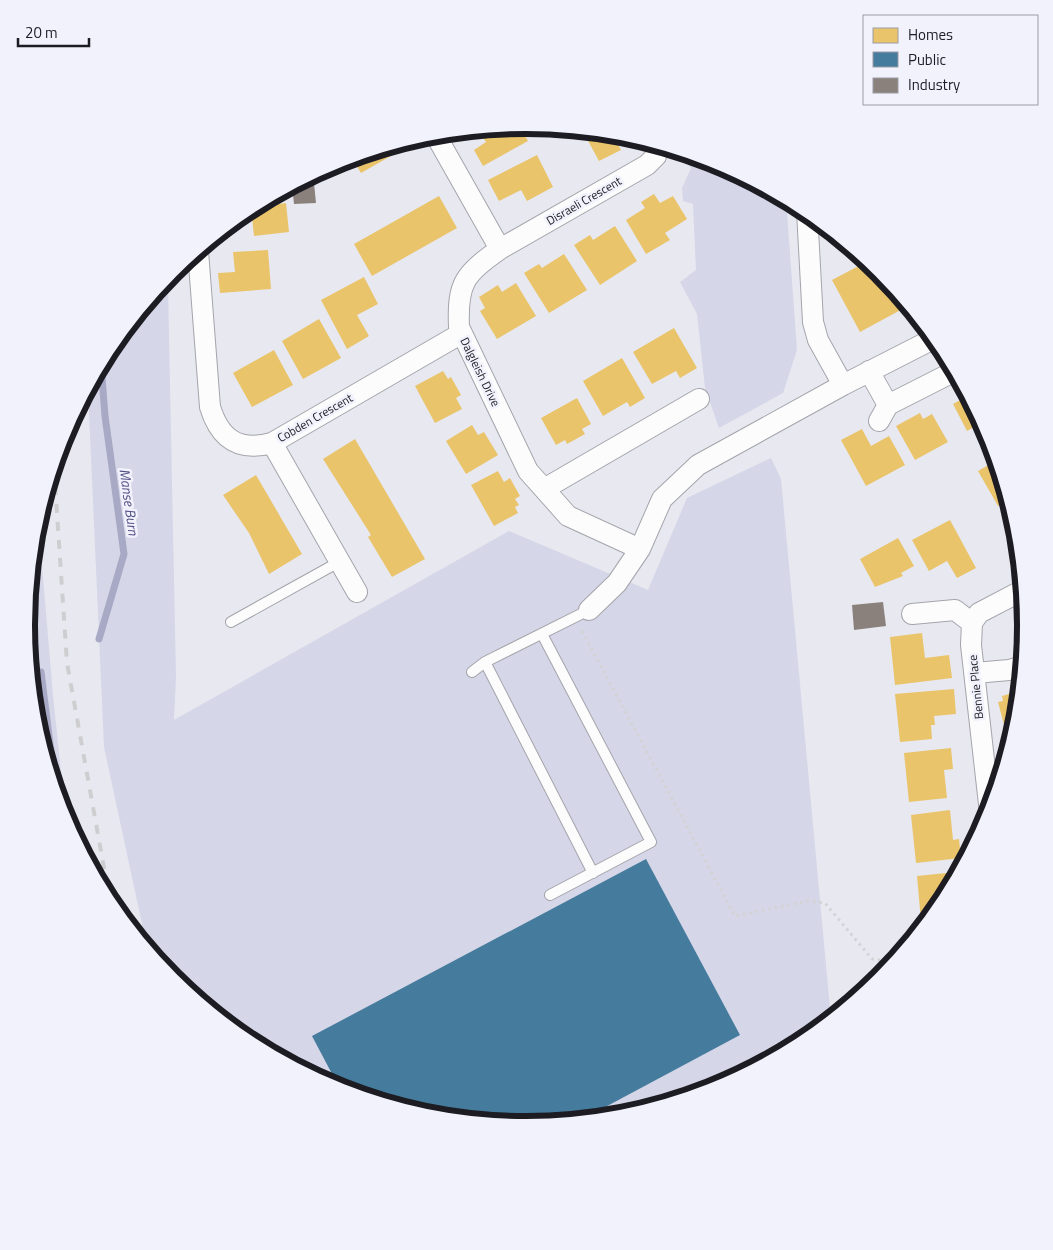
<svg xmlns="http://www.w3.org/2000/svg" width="1053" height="1250" font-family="'Titillium Web',sans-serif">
<rect width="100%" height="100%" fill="#e8e8f1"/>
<path fill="#d5d6e7" d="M684 153 718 163 786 199 797 350 783 393 719 428 705 388 697 314 680 282 696 270 693 204 683 201 682 188 691 168 685 162Z
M162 285 168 287 176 677 174 720 509 531 648 590 687 498 771 458 781 479 831 1019 804 1041 718 1087 624 1116 526 1125 429 1116 335 1087 248 1041 173 979 147 947 104 747 88 390 111 347Z
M38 520 53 695 66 820 36 722 26 625Z"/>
<path fill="#e9c46a" d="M520 125 528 141 483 166 474 150 486 142 478 130Z
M596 132 612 133 621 150 599 161 586 137Z
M410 140 412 144 361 173 352 158Z
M537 155 553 187 527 201 521 190 499 201 488 180Z
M654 194 660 203 673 196 687 219 665 233 670 240 646 254 626 220 645 208 641 202Z
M439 196 457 228 372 276 354 244Z
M286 203 289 232 254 236 251 208Z
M615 226 637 261 600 285 574 245 590 235 593 240Z
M268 250 271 289 220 293 218 273 235 272 233 252Z
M564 254 587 290 549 313 524 273 539 264 542 268Z
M868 261 880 271 908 306 860 332 832 280Z
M364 277 378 304 357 315 369 336 347 349 321 300Z
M516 283 536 316 497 339 480 311 485 308 479 297 498 285 502 292Z
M319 319 341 358 303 379 282 341Z
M674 328 697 368 680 378 676 371 652 384 633 352Z
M274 350 293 385 252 407 233 373Z
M622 358 645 398 630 407 627 402 603 416 583 381Z
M443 371 448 379 451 377 461 395 456 398 462 409 435 423 415 386Z
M965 389 983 422 967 431 953 404 962 399 958 392Z
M577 398 591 424 582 429 585 434 567 444 565 440 556 445 541 418Z
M920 413 923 419 932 414 948 442 915 460 896 426Z
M472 425 478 435 484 432 498 455 466 474 446 441Z
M862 429 871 446 889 436 905 465 866 486 841 440Z
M355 439 425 559 392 577 368 537 371 535 323 459Z
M997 460 1009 500 998 506 978 471Z
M498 471 504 482 510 478 520 496 515 499 519 505 515 507 518 513 494 526 471 485Z
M256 475 302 554 269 574 249 533 223 495Z
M1013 514 1017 528 1019 548 1004 518Z
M950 520 976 568 957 578 947 561 929 571 912 540Z
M898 538 914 566 901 573 903 576 875 587 860 559Z
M922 633 925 658 949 655 952 678 895 685 890 637Z
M954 689 956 714 934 716 935 725H931L932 739 900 742 895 694Z
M1020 691 1017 723 1014 734 1007 736 998 702 1003 701 1002 696Z
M951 748 953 769 944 770 947 798 909 802 904 753Z
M950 810 953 840 959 839 961 858 916 863 911 815Z
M956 872V877L942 903 928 920 921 921 917 876Z"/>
<path fill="#457b9d" d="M646 859 740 1035 581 1120 526 1125 429 1116 340 1089 312 1036Z"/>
<path fill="#8a817c" d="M314 183 316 203 294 204 292 186Z
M883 602 886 626 854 630 852 605Z"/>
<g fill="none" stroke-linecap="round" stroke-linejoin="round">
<path stroke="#a8a9c5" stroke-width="7" d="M99 639 124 554 105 416 101 364
M29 658 33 623 31 578
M41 672 55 784"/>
<g stroke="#a4a4ab" stroke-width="12">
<path id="lane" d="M231 622 339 562
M542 634 651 842 550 895
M485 662 593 873
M472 672 485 662 589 610"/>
</g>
<g stroke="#a4a4ab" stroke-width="22">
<path id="street" d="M435 134 500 249C465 274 457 282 459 327L528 471 568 516 640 549
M807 211 813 322 818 340 843 385
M500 249 647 165 656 156 659 145
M198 251 210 407C220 439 238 452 272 443L462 333
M869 371 888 405
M879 421 888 405 953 372
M272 443 357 592
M544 489 699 399
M589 610 617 583 640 549 662 499 698 465 843 385 935 338
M912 614 955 610 972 623
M975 673 1009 670 1023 666
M990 813 971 645 972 623 979 613 1023 590"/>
</g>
<path stroke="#d3d3d5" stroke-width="3" stroke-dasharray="2.5 4" stroke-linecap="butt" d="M582 631 735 916 808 901 825 903 872 959 879 960 898 957"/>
<use href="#lane" stroke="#fcfcfd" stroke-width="10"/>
<use href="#street" stroke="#fcfcfd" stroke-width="20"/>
<path stroke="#ceced0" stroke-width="4" stroke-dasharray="9 9" stroke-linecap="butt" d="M54 468 67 663 110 901"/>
</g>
<g text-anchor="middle" stroke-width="5" stroke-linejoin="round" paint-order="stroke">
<g font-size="12" fill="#1c1c22" stroke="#f2f2fd">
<text transform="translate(584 201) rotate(-30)" y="4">Disraeli Crescent</text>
<text transform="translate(480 372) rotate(64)" y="4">Dalgleish Drive</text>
<text transform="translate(315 418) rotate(-30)" y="4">Cobden Crescent</text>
<text transform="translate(976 687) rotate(-96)" y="4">Bennie Place</text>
</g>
<g font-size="14" font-style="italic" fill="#4f4e82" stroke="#f2f2fd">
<text transform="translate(129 502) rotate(82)" y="5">Manse Burn</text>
</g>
</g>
<path d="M0 0H1053V1250H0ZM35 625a491 491 0 1 1 982 0a491 491 0 1 1-982 0Z" fill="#f2f2fd" fill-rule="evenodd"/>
<path fill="none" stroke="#1c1c22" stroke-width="6" d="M35 625a491 491 0 1 1 982 0a491 491 0 1 1-982 0Z"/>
<rect x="863" y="15" width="175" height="90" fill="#f2f2fd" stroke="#9c9ca5"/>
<rect x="873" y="28" width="25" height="15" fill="#e9c46a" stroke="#9c9ca5"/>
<text x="908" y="40" font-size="15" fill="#1c1c22">Homes</text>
<rect x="873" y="52" width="25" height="15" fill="#457b9d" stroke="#9c9ca5"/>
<text x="908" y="65" font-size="15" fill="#1c1c22">Public</text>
<rect x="873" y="78" width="25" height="15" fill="#8a817c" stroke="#9c9ca5"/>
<text x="908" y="90" font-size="15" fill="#1c1c22">Industry</text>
<path d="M18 38v8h71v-8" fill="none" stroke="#1c1c22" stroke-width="2.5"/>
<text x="25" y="38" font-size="15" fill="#1c1c22" stroke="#f2f2fd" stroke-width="4" paint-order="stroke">20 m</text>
</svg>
